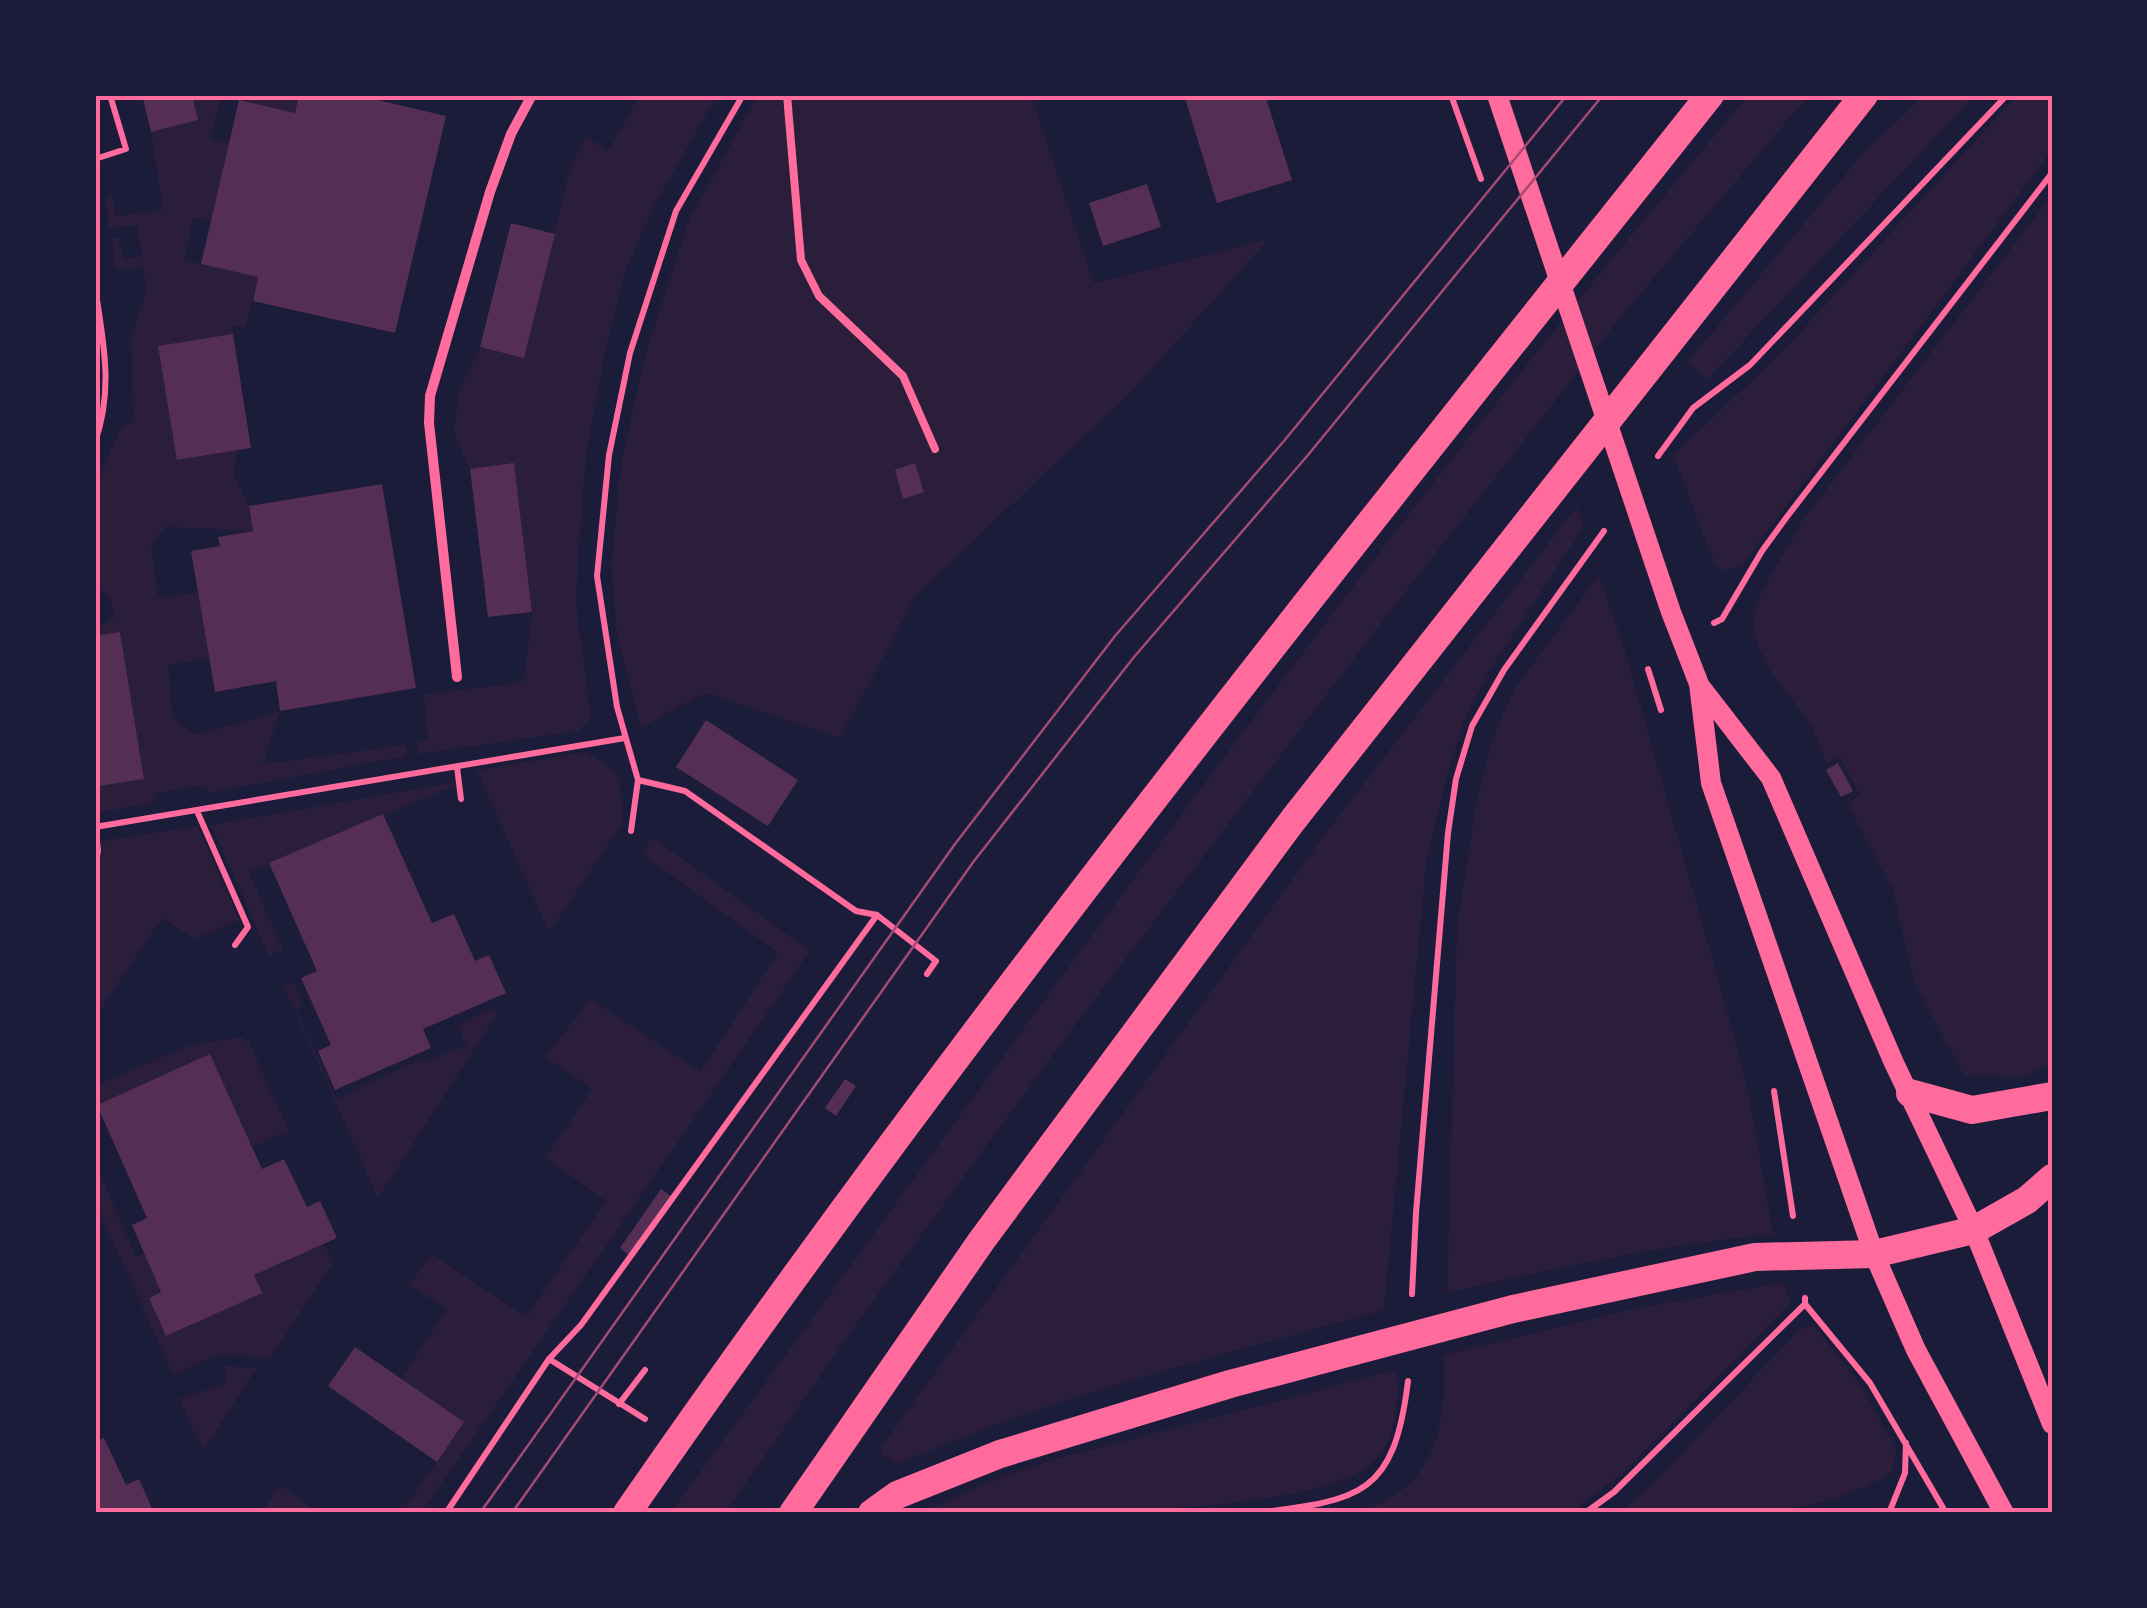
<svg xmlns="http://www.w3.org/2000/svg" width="2147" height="1608" font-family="'Noto Sans',sans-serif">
<rect width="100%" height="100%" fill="#1b1b3a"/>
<path fill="#2a1e3b" d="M192 95H299L295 113 221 97 210 138 229 143 211 221 193 218 184 260 258 277 246 326H233V334L158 347 178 460 238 450 233 474 249 506 253 531 166 527 151 545 158 597 198 593 209 658 168 665 173 718 195 735 280 711 263 764 406 745 407 756 209 793 205 785 153 794 154 803 95 813V786L144 778 120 633 95 636V630L113 618C113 602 110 593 95 586V487L121 428 133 421 131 337 147 289 143 268 116 270 112 238H119L123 260 142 256 137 225 109 228 106 195H112L116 216 163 210 151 132 198 120Z
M639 95H717L652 210 623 277 605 352 586 456 578 561 576 604 591 718 578 731 418 754 417 741 428 739 424 694 519 683 524 679 532 612 514 464 470 469 454 434 458 393 480 347 524 357 570 167 585 137 609 150Z
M758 95H1031L1094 283 1269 239 1131 392 916 595 840 738 706 693 641 727 617 636 611 565 621 464 645 355 689 220Z
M1749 95H1809L1624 313 1385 618 1066 1037 862 1316 725 1513H670C1022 1034 1363 547 1749 95Z
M1924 95H1975L1707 380 1688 361 1864 152Z
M2017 95H2052V150L1743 564 1725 572 1715 565 1673 455 1782 352Z
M2052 195V1063L2022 1077 1964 1076 1915 983 1892 888 1847 804 1860 795 1839 756 1826 763 1811 725 1772 673 1757 645 1753 625 1757 600 1802 521Z
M1577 506 1583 528 1495 662 1465 718 1446 779 1426 865 1384 1310C1221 1356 1054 1395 898 1464L882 1455 881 1447 1326 833Z
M1599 575 1625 651 1726 1007 1750 1101 1773 1234C1662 1245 1555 1268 1447 1293L1457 927 1475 811 1492 739 1516 686Z
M586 752 612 768 620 783 623 821 549 932 477 770Z
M455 782 456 785 249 872 283 949 269 956 211 825Z
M198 826 239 920 194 939 162 918 95 1018V842Z
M652 837 810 951 421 1513H401L464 1423 401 1379 447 1309 409 1285 432 1254 526 1317 606 1201 545 1158 592 1089 545 1057 591 999 700 1072 778 953 642 854Z
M293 982 303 1005 296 1009 336 1099 418 1060 426 1062 466 1045 458 1024 493 1008 497 1014 378 1198 283 985Z
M241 1037 249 1042 289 1131 253 1147 210 1055 95 1106V1090L104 1082 191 1045Z
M95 1163 136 1256 144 1253 161 1292 149 1298 166 1336 261 1293 254 1275 323 1244 334 1261 270 1358 217 1355 173 1375 95 1201Z
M1783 1283 1790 1300 1787 1307 1622 1474 1570 1513H1351C1434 1494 1448 1428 1443 1355L1637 1308Z
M1808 1326 1816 1328 1860 1384 1896 1449 1892 1472C1810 1524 1713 1513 1620 1513L1657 1480 1799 1330Z
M224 1366 257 1368 203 1451 179 1399 227 1383Z
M1396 1370C1399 1399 1397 1433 1378 1457 1326 1521 1005 1513 920 1513L1004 1476 1059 1458Z
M280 1485 320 1513H261Z"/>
<path fill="#542f53" d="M142 95H192L198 120 151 132Z
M299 95H356L446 116 395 333 253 301 258 277 201 264 239 100 295 113Z
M1184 95H1265L1292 180 1217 203Z
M1147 184 1161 227 1103 246 1089 203Z
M511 223 555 234 524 358 480 347Z
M233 334 251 448 177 460 158 346Z
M514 463 532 612 488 617 470 469Z
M915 463 924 492 903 499 895 470Z
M382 484 416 688 280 711 276 681 215 692 191 551 220 546 218 537 253 531 249 506Z
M120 632 144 779 99 786 95 759V636Z
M706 720 798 780 768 826 676 767Z
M1838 763 1853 791 1841 797 1826 770Z
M383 814 432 923 454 914 475 961 489 955 506 993 423 1029 431 1048 335 1090 318 1051 331 1045 301 978 317 971 269 863Z
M210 1054 262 1169 284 1159 307 1207 320 1201 337 1238 254 1275 262 1293 166 1336 149 1298 161 1292 132 1225 147 1218 97 1105Z
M845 1079 856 1086 836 1116 825 1108Z
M661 1189 672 1197 630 1256 620 1248Z
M355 1347 464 1422 437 1462 328 1386Z
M104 1438 126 1485 139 1479 154 1513H95V1442Z"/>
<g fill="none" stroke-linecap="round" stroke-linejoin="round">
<path stroke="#ff6b9d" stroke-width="6" d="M1451 95 1481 179
M95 159 126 149 110 95
M95 287C103 340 114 389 95 442
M1658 456 1693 408 1750 365 2007 95
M1714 623 1722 619 1762 551 1786 518 2052 173
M1648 669 1661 710
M457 767 461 799
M638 780 685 791 856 911 877 915 936 961 927 974
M197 811 248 927 235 945
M631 831 638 780 617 707 597 576 609 455 630 353 676 211 743 95
M95 869 98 850 95 827 625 738
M95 905V921
M1774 1091 1793 1216
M1412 1294 1416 1213 1448 833 1456 779 1472 726 1504 670 1604 531
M1805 1298V1304L1870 1383 1946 1513
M549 1359 581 1325 877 915
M619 1404 645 1370
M446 1513 549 1359 645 1419
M1256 1513C1362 1500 1394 1495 1408 1381
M1585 1513 1614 1492 1805 1304
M1889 1513 1905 1473 1906 1443"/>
<path stroke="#ff6b9d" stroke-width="8" d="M787 95 801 260 819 296 903 376 935 449"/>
<path stroke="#ff6b9d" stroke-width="10" d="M457 677 429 423 430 396 490 192 511 134 532 95"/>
<path stroke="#ff6b9d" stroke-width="20" d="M1497 95 1671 612 1699 684 1711 783 1874 1254 1916 1350 2004 1513
M1700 686 1771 778 1894 1063 1974 1230 2052 1424"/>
<path stroke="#ff6b9d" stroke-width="28" d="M1910 1093 1972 1110 2052 1096
M627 1513C966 1024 1340 560 1710 95
M793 1513 982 1240 1293 820 1864 95
M872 1513 897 1495 1000 1454 1230 1384 1513 1309 1755 1257 1874 1254 1974 1230 2027 1200 2052 1178"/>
<path stroke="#a44b75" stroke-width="2.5" d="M480 1513 955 844 1115 636 1284 441 1567 95
M512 1513 974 861 1134 657 1308 455 1603 95"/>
</g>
<rect width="2147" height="1608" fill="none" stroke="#1b1b3a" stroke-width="195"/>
<rect x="98" y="98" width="1952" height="1412" fill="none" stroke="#ff6b9d" stroke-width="4"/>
</svg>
